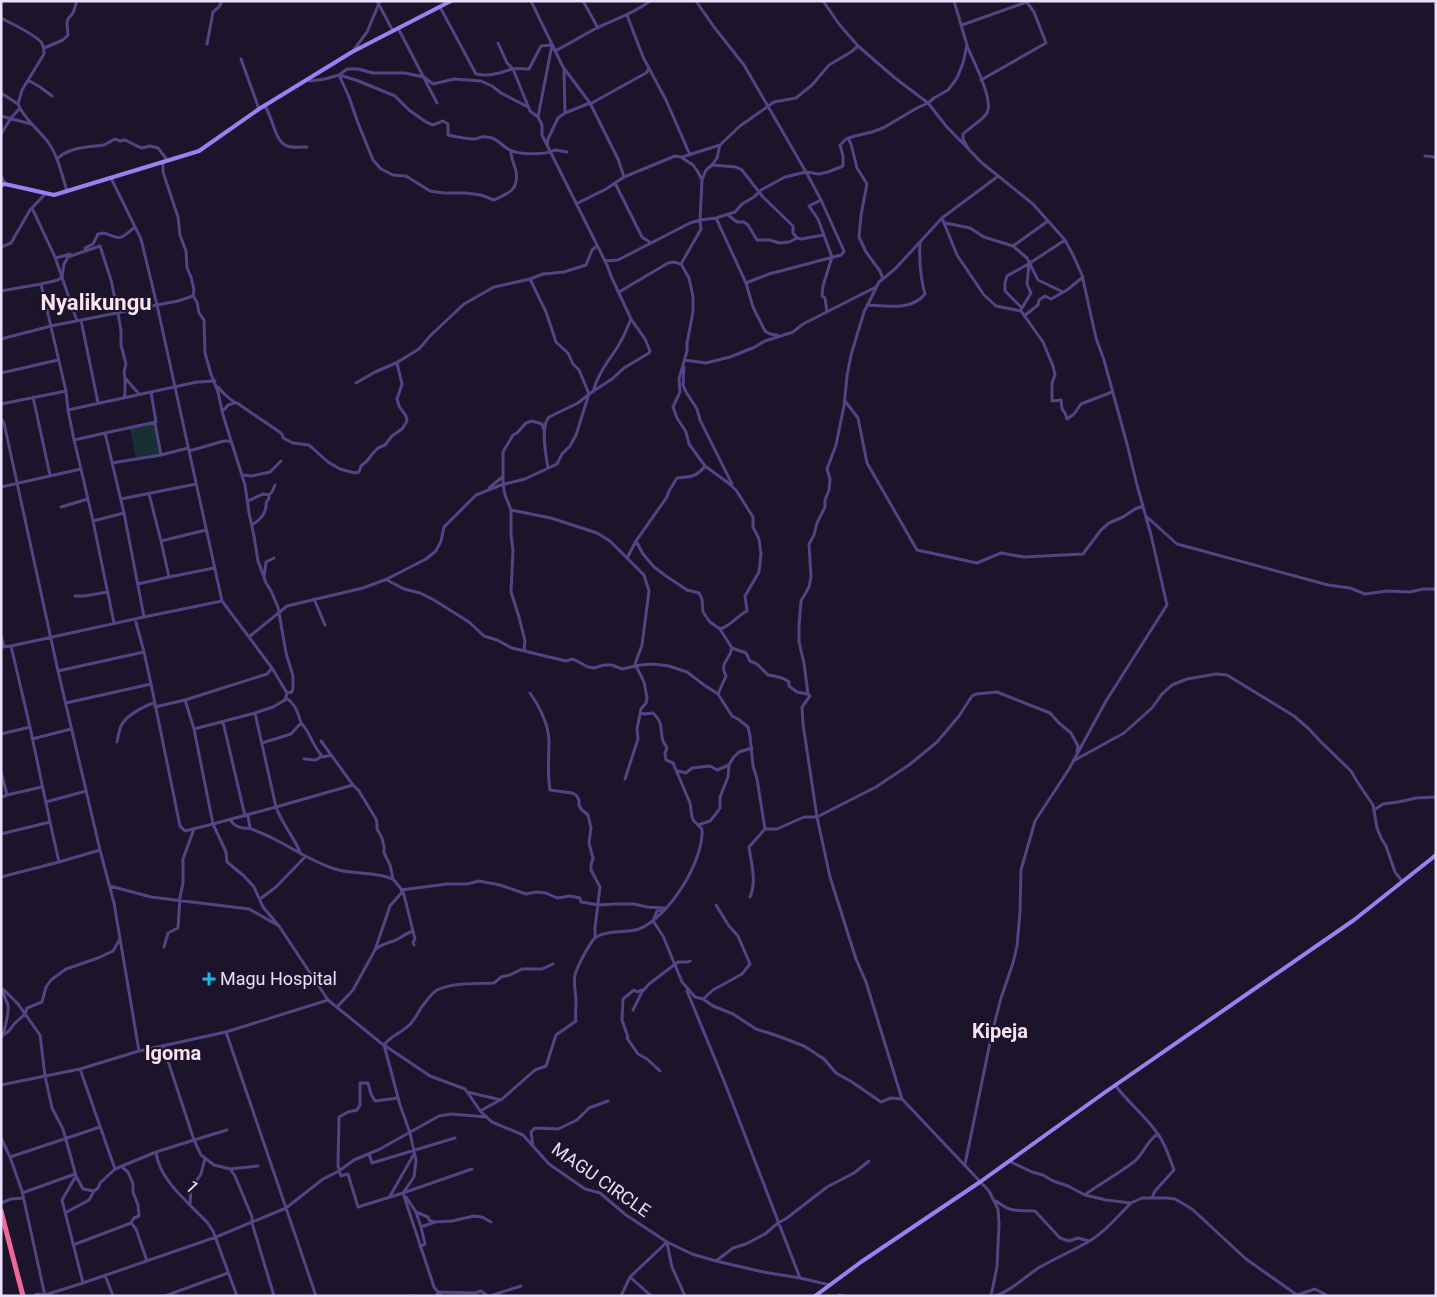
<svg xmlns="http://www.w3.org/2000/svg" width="1437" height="1297" font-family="Roboto,sans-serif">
<rect width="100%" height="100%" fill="#1b142a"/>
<path fill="#183033" d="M155 423 160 454 136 458 130 429Z"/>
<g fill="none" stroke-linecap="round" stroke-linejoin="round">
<path stroke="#514583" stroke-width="3" d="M377 1 393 31
M531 1 563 67 590 103 618 159 624 177 606 189 576 204
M583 1 598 28
M696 1 714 27 744 65 806 172 821 200 844 251 843 253 841 255 769 274 746 283
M823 1 839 24 858 46 895 78 928 103 946 126 982 163 1033 204 1065 240 1073 255 1082 275 1096 338 1104 360 1127 444 1137 485 1151 535 1167 605 1106 701 1069 769 1035 821 1021 870 1020 912 1017 946 1013 963 1001 998 992 1033 965 1164
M440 7 476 74C489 77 500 73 512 69 517 68 524 69 529 69L541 46 552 45 538 117
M627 15 643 57 666 100 690 155
M1 18C12 24 33 33 41 42 44 46 44 50 44 54L22 90 18 104C24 119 38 129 48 142 58 156 62 175 67 191
M962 25 1027 2
M398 28 437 103
M498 43 507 63 513 69 530 111 538 117 542 125V135L607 265 611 276 631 319C627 329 622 341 615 351 606 364 597 376 593 392
M207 44 213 12 219 7 222 1
M967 46C973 60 994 100 987 113 984 119 969 128 963 134V139L968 148
M44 48 63 40 68 35 67 23 68 19 73 13 77 1
M353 51 367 32 380 1
M555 51C569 44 583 35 597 28 615 19 633 14 650 1
M241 59 259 109
M564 69 565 113
M28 80 40 87 52 96
M306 80 311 81 325 79 339 75 356 80 395 96 409 110 426 122 433 125 443 121 448 124V135C457 137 466 139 475 139 479 138 483 136 487 137 497 137 501 146 510 150 519 155 546 155 555 150L567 152
M981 80 1046 43 1034 12 1026 1
M1 93 18 104
M590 104 646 73 649 69
M264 105C273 116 274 141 287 146 292 148 301 147 307 147
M1 116 31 124
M1 134 11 118 20 108
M848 138 851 144 857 168 867 184 861 215 859 237 866 252 880 271 883 279
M547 145 548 139 558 118 565 113 590 103
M511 151C511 159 514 163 516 171 519 190 509 193 494 200L481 195 466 193H444L430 191 406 176 393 175 381 169 373 160 358 123 349 97 339 75 347 69H358L373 73H405L424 77 433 84 454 79 481 81 492 86 501 93 528 107
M1425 156 1436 157
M682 157 720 145 740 126 774 102 796 98 812 85 829 65 851 52 858 46
M57 159C65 151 76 148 87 147 93 146 98 146 104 145 108 143 111 141 115 139L120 141 125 140 137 146 142 148 150 146 158 148 168 161
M163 162V172L178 217 180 235 186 251 187 268 191 277 194 290 193 296 197 302 199 313 204 320 205 353 211 374 218 392 223 415 245 485 249 513 254 536 258 561 266 583 271 591 278 607 286 653 293 676V688L292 692 287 693
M712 165 717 158 720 145
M1 175 5 184
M111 178 141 239 157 305 178 301 193 296
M702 180 706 170 712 165 736 167 742 170 763 197 793 226V233L797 238
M615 183 642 237 651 243
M821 200 809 206 818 219 832 257 823 286 822 296 825 298 827 312
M32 208 55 257 77 321
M728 215 737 222H744L748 225 757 240H770L779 243 789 242 797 238 801 239 824 235
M716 218 746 283 753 307 765 331 770 334 777 335
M942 218 957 255 984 295 996 306 1021 311 1043 342 1053 366 1055 375 1052 383V401L1061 400 1062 409 1065 413 1067 419 1074 414 1081 404 1112 392
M1048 221 1013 246 1027 258 1038 280 1063 292
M945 223 970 228 984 237 1013 246
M1 247 11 243 30 210 46 193
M85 248 93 244 98 234 104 233C122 240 119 240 135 227
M56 258 70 254
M605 261 618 260 690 223 700 220 702 180 698 172 693 165 681 157 675 156 624 177
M681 264 689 278 693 297V312L687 343V351L679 379 680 392 673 407 677 418 686 432 689 444 705 466 727 482 736 490 753 517V527L759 539 761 554 759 572 745 596 747 611C737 616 731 626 720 629
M530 279 546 312 556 342 568 353 573 364 579 370 589 394 578 403 549 417C540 426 546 456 548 468
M41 284 58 280 62 277 64 264 68 257 100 246 111 280 118 313 121 331V345L126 364 124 372 125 378 139 394
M1 291 41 284 66 391 68 410 197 382 215 381
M619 292 668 263 674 262 681 264 701 229 700 220 716 218 735 212 742 204 754 197 761 190 785 177 806 172 819 174 828 172 843 166V156L840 145 846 139 855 136 872 132 883 128 917 108 928 103 934 98 948 90 957 78 963 63 967 45 954 1
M867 305C886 306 912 311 925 294 920 276 919 260 920 242
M1022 308 1031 293 1027 284 1029 264
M1020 311 1022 308 1005 291V283L1007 276 1030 263 1065 240
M1024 316 1038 305 1039 300 1045 296 1051 299 1067 290 1083 277
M81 320 98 403
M1 339 51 326 157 305 222 601 144 617 11 646 1 647
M684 361V360L706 363 730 357 755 347 765 341 793 332 803 324 876 287
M684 367 683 385 686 392 697 409 700 420 732 484
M1 373 58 360
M356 383 375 372 396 363 419 349 431 335 464 304 494 287 530 279 543 274 564 272 586 265 592 250 597 246
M218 387C222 392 232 402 237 403L281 433 283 436V438L293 443 309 445 328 462 340 469 355 473 359 472 361 466 367 461 373 453 378 448 385 445 392 436 402 429 407 421 406 416 399 406 397 399 402 384 397 363
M33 397 50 475
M124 398 125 393V378
M845 401 858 418 867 463 917 550 977 563 1001 553 1024 557 1083 554 1101 530 1109 523 1123 517 1135 509 1143 506
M1 404 66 391
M68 410 74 440 105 433 124 513
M222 410 225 409 228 405 234 403
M1 419 4 423 58 671 100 850 59 862
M155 423 161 455
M544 430 542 424 532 421 526 423 517 433 513 435 503 452V484L505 495 511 510 551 518 597 533 610 541 644 575 649 591 642 645 635 664 644 682 647 698 646 703 641 709 637 729 638 739 625 779
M105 433 156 422 151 392
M74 440 81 469
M189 451 224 441H229L232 443
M112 463 161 455 188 448
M242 475 252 476 270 472 281 461
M1 487 81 469 93 521 114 623
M489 488 501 478
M149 494 161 541 169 577 214 568
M121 499 196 484
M248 501 263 494 269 495 272 492 275 485
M61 507 88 499
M511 510V535L513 550 511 592 519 617 525 641 524 651
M1147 517 1177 544 1328 585 1350 588 1365 594 1387 591 1410 592 1423 589H1436
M93 521 124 513 144 617
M252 525C260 520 267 513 266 503L269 498V495
M161 541 206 530
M636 541 643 554 654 567 666 576 687 590 699 593 702 599 703 612 710 622 720 629 732 648 746 653 750 661 757 664 768 675C775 676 783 677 789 682V686L797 692 808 694 810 696 802 707 803 724 817 817 830 877 856 959 866 982 902 1099 989 1191 998 1209 999 1224 997 1267 991 1296
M627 558 636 541 667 497 669 491 677 478C690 477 697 477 705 466
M264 577 266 562 274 558
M387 580 404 589 420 593 434 600 469 622 484 636 497 640 512 648 566 661 573 659 588 667 594 668 604 665H612L622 669 640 665 653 664 669 666 687 672 704 685 718 694 732 716 738 719 748 727 750 736 753 766 757 779 765 829
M138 584 169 577
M75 596H85L107 592
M314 599 325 625
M1 635 4 647
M249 637 287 606 363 588 387 579 426 559 436 551 441 541 444 527 476 495 501 485 525 479 557 464 562 454 570 446 576 435 589 394 612 379 624 368 649 353 650 351 645 339 631 319
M11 646 30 727 50 822
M58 671 144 652 135 619
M151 684 180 826 185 831 213 824 194 729 185 700 155 707
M530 693C539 706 548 724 549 740 549 757 547 773 550 790L572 793 576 795 579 800V805L581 809 588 815 591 828 589 843 593 858 591 865V870L600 887 595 928V937
M718 694 726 676C719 662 729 662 732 648
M808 694 804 663 799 642V626L801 601 809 587 811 577 809 544 814 535 817 523 825 507V500L829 490 830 479 827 469 836 445 844 406 847 376 851 355 864 312 879 282 895 269 942 218 997 177
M185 700 267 674 272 668 222 601
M66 703 151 684 144 652
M255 713 273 707 285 700 287 693 272 668
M223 722 245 816
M301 723C311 733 313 748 323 757L331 755
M194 729 255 713 276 807 213 824 226 852 227 862 244 876 254 887 263 907 279 926
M1 734 30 727
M32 739 71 729
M321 741 353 785 359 791 376 819 377 824V829L382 838 384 846V853L390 865 393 879 403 891 415 939 413 942 414 945
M117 742C118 737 119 731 121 726 125 716 144 706 154 703
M262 743 291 734 301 723C298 713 295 703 286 698
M304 759 316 760 322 756
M1075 760 1124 733 1152 708 1162 694 1172 685 1187 679 1216 674 1227 675 1294 716 1309 729 1320 741 1351 771 1358 783 1373 805 1377 828 1381 838 1386 846 1395 872 1402 881
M678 771 686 773 692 768 710 766 717 770 729 765
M1 772 7 795 1 797
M7 795 42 787
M46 802 86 791
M1374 810 1383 804 1398 802 1416 798 1436 797
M248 816 250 828C257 832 265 834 272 838 293 848 312 862 335 869 353 875 375 871 392 879
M231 821C235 827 243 829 250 828
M698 825 710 821 715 815 720 808V797L728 777 729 765 733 758 739 752 752 748
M1 834 50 822 59 862 1 877
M100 850 114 903 139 1051 226 1032 316 1296
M301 854C294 837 282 824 276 807L353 785
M110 886 151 897 249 909 279 926 328 1000
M401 890 447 884H467L479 881 500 885 526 894 536 892 546 893 557 898 570 896 580 898 581 902 599 905 615 904H634L647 907 664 908
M750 897C757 882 751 862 749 847L765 829H777L804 817H817L876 787 909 765 937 742 959 716 972 696 976 694 997 692 1050 713 1059 723 1071 733 1078 746 1077 752
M260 899 276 887 305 857
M666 908 657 911 653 921 663 936 682 982 695 997 703 999 713 1006 733 1014 756 1029 778 1036 804 1046 824 1059 836 1073 852 1082 881 1102 891 1098 901 1099
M164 947 168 933 178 928 180 897 183 883V859L194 829
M375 950 390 906 403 891
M1 987C4 991 3 994 5 998 6 1001 8 1003 8 1006 9 1010 5 1030 3 1034
M4 990 18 1004 40 1035 45 1076 52 1108 63 1129 76 1176 62 1200 83 1283
M687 991 724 1081 800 1278
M703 999 713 990 742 974 750 964 738 936 729 926 716 905
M337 1007 353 990 375 950C383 942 389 944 398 939 403 936 407 933 413 931
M633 1010 642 992
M226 1032 328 1000 381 1043 430 1076 465 1089 481 1112 492 1122 523 1135 549 1164 585 1189 600 1193 626 1215 667 1242 692 1254 716 1261 763 1272 800 1278 830 1285
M628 1037 622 1020 623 999 634 990 637 992 642 990V992L649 984 678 962H688L690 961
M1 1038 3 1035 9 1031 14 1024 25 1014 27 1008 42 1002 46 987 51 980 66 969 98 958 113 951 120 939
M627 1038 638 1054 647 1059 660 1071
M80 1069 115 1169 156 1152 194 1140 163 1046
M1 1085 80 1069 139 1051
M1115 1085C1127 1101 1143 1114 1155 1130 1164 1141 1169 1156 1174 1170L1155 1191 1152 1198
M467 1092 501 1100 535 1070 546 1066 556 1035 576 1021C575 1014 576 1008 576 1001 576 993 573 983 575 975 576 969 590 942 595 938 605 930 627 933 639 929 669 917 704 861 702 829L694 821 692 817 690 803 673 763 666 760 665 753 667 748C666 746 664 743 663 741 659 728 665 725 653 713L644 714 640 713
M398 1098 375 1101 371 1094 368 1083H360V1105L357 1110 348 1112 339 1117 338 1166 341 1176 348 1174 358 1207 403 1193
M480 1111 500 1100
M227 1130 194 1140 201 1155 214 1165 230 1169 235 1176 252 1217V1223L274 1296
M1 1138 10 1157 22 1191 45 1296
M533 1146 531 1132 535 1128 558 1129 577 1120 589 1108 608 1101
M156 1152C159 1180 189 1203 207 1222L213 1231 237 1296
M369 1154 372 1163 455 1138
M10 1157 100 1127
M1009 1161 1032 1172 1043 1175 1053 1181 1068 1186 1085 1195 1106 1200 1131 1203 1142 1198H1166L1175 1199 1192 1209 1246 1259 1297 1295 1294 1296
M122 1167 128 1172 133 1184V1192L138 1205 139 1216 134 1218 131 1223
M230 1169 258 1166
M472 1169 403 1193 414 1177 416 1160 410 1133 400 1105 384 1045C391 1035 400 1034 408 1026 415 1021 418 1011 424 1004 427 1000 432 993 437 990 454 982 476 984 494 983L501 977 510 975 522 969H542L553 964
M76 1176 83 1189 94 1191 98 1188 100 1183 115 1169
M22 1193 75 1174
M403 1193 434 1287 441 1296
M1086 1194C1102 1183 1119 1173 1135 1161 1144 1153 1148 1139 1158 1134
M390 1196 414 1154
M406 1197 416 1212 428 1217 429 1220 434 1222
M996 1201C1012 1213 1016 1210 1035 1211L1060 1238 1069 1241 1078 1238 1089 1241
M1 1203 11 1199 23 1198
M190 1204 191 1189 201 1174 205 1158
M416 1212 421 1227
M65 1213 89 1200 94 1191
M667 1243 672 1267 685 1296
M73 1245 131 1223 136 1229 147 1261
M420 1247 425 1244 421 1227 435 1222 452 1221 474 1216 482 1217 491 1222
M716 1261 733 1248 746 1244 765 1234 778 1223 787 1218 827 1187 854 1173 869 1161
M105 1275 113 1296
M630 1277 649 1294 652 1296
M839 1295 845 1296
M1297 1295 1315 1289 1328 1296
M33 1296 37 1294 45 1295 83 1283 216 1237 286 1208 323 1179 339 1171 354 1160 380 1149 439 1116 451 1114 487 1117
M165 1296 228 1273
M410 1296H413
M436 1296 439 1292 475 1293 481 1291 488 1296
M490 1296 521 1286
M621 1296 630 1277 667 1242
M995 1296C1013 1290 1024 1277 1040 1267 1056 1258 1072 1251 1088 1242 1105 1232 1117 1217 1131 1203"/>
<path stroke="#9683f1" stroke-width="4" d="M1 185 5 184 54 195 199 151 259 109 352 52 451 1
M815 1296 861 1262 980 1182 1104 1093 1354 920 1436 855"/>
<path stroke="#ee6995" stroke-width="5" d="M1 1211 23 1296"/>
</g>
<path fill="#22b5e6" stroke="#1b142a" stroke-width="2" d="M206.5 971.5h5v5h5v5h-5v5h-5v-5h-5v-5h5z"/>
<g text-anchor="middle" stroke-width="4" stroke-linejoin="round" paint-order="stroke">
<g font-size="18" fill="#e8e1fc" stroke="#1b142a" text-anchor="start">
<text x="220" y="985">Magu Hospital</text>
</g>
<g font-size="18" fill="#e8e1fc" stroke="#1b142a">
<text transform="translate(601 1180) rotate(35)" y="6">MAGU CIRCLE</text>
<text transform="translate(192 1187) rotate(47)" y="6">1</text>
</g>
<g font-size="20" font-weight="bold" fill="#fce3ef" stroke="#1b142a">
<text x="1000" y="1038">Kipeja</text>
<text x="173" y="1060">Igoma</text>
</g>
<g font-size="22" font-weight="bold" fill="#fce3ef" stroke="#1b142a">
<text x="96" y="310">Nyalikungu</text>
</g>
</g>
<rect width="1437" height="1297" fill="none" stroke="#e8e1fc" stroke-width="5"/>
</svg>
